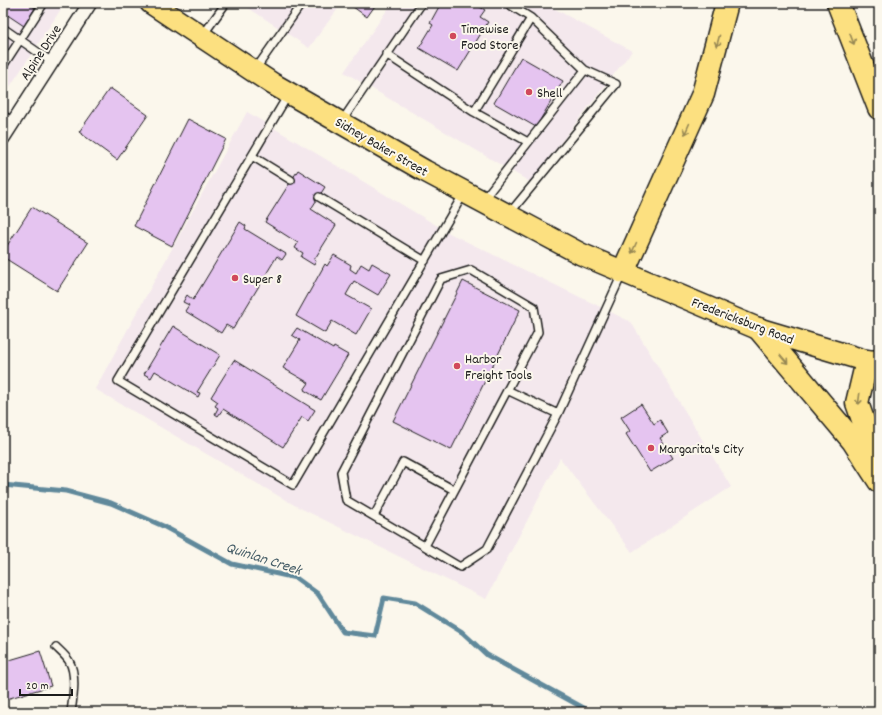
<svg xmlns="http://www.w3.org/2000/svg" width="882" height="715" font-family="Dekko,sans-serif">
<rect width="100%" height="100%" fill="#fbf7ec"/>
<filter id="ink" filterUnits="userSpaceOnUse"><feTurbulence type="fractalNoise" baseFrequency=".025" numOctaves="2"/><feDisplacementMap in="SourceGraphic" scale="8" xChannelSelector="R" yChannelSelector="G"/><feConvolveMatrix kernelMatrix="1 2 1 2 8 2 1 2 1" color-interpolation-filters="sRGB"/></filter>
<g filter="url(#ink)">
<path fill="#f4e8ed" d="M3 3H65L3 97Z
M241 3H342L309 48Z
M392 3H544L632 51 530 182 344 72Z
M247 112 451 234 631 322 731 487 632 552 560 458 486 599 296 506 95 389Z"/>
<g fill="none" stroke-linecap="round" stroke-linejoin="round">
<path stroke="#61899b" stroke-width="5" d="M3 485 66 491 111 503 163 526 232 564 296 578 318 594 343 632 375 636 384 598 415 603 462 632 487 655 591 712"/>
</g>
<path fill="#e5c4f0" stroke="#1c1c1c" d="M3 3H27L35 8 24 26 3 12Z
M350 3H377L367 17 349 4Z
M441 3H473L485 10 480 17 488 22 458 71 419 48 433 25 430 23Z
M521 57 563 81 536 127 494 103Z
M110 88 148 115 117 160 79 132Z
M188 119 226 139 172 246 134 226Z
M298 170 325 187 311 209 336 225 314 260 316 261 314 265 301 257 303 253 295 248 298 243 265 222Z
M32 207 88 243 57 291 3 257V252Z
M240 222 246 226 245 229 286 254 282 260 277 256 233 329 226 325 221 333 185 311 189 305 183 302 187 295 193 300Z
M334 255 351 265 350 269 356 273 361 264 369 269 372 263 391 274 378 295 354 281 346 295 371 309 356 335 332 321 325 333 296 316 325 264 327 266Z
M463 281 520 310 451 450 393 421Z
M173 326 220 355 197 392 200 393 198 397 155 371 151 378 144 374Z
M297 328 333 349 334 347 348 355 321 400 304 390 309 383 283 368 300 340 292 335Z
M234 360 315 410 308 421 302 417 283 447 223 409 218 416 215 414 218 408 215 406 218 402 211 397Z
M641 404 654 424 660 420 668 433 660 438 673 458 650 472 626 434 630 431 621 417Z
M40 651 51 686 3 700V662Z"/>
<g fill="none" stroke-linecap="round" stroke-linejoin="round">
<g stroke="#1c1c1c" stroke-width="10">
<path id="lane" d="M507 3 531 18 585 70 616 84 509 214
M3 28 52 62
M203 35 226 3
M386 54 474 112 528 142
M3 66 42 6 38 3
M255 70 302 3
M288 95 118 381 293 485 464 193
M474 112 531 18
M3 115 13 122
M342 121 422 3
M252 156 291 180
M319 197 425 261
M483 200 585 70
M507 390 558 414
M374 516 403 462 454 490
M425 546 538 332 534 307 471 270 441 279 341 472 346 500 460 567 487 549 558 414 622 274
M56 647C60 651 66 656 69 661 77 674 73 698 71 712"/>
</g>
<g stroke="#1c1c1c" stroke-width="16">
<path id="street" d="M3 138 90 3"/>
</g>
<g stroke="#1c1c1c" stroke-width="24">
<path id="primary" d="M151 3 273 84 425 171 581 254 759 329 867 361H879"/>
</g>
<g stroke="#1c1c1c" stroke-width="25">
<path id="highway" d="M838 3 879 108
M623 272 703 94 727 3
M759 329 853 441 879 481
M867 361 857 403 879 465"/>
</g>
<use href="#lane" stroke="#fbf7ec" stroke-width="7"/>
<use href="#street" stroke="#fbf7ec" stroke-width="13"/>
<use href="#primary" stroke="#fce080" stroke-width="21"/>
<use href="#highway" stroke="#fce080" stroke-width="22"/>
</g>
<defs><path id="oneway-shaft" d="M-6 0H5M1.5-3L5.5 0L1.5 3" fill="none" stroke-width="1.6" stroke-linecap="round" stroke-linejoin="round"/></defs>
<g stroke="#978853">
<use href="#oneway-shaft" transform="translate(852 39) rotate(69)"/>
<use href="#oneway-shaft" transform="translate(718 41) rotate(105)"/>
<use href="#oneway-shaft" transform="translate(687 129) rotate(114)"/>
<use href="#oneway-shaft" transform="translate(634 248) rotate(114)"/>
<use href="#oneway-shaft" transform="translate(784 359) rotate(50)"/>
<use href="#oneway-shaft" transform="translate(859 399) rotate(97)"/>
</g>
</g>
<g fill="#d1495b" stroke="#fbf7ec" stroke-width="1.5">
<circle cx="453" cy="36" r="4"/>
<circle cx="529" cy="92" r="4"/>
<circle cx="235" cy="278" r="4"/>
<circle cx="457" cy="366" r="4"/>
<circle cx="651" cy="448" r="4"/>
</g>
<g text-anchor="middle" stroke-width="4" stroke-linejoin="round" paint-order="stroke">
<g font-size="14" fill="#1c1c1c" stroke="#fbf7ec" text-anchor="start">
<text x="461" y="33">Timewise<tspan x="461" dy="16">Food Store</tspan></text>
<text x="537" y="97">Shell</text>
<text x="243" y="283">Super 8</text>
<text x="465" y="363">Harbor<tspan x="465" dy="16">Freight Tools</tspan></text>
<text x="659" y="453">Margarita's City</text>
</g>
<g font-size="14" fill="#1c1c1c" stroke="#fbf7ec">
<text transform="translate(40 52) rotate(-57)" y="5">Alpine Drive</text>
<text transform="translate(382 146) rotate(30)" y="5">Sidney Baker Street</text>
<text transform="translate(743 320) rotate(21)" y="5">Fredericksburg Road</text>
</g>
<g font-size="15" font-style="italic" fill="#445c66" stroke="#fbf7ec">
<text transform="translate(264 558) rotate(18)" y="5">Quinlan Creek</text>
</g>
</g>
<rect width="882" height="715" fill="none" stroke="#fbf7ec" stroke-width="16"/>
<rect x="8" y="8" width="866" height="699" fill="none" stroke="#1c1c1c" stroke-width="1.5" filter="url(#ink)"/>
<path d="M20 689v6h52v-6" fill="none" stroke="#1c1c1c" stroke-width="2"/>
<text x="26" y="689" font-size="12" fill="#1c1c1c" stroke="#fbf7ec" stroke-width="3" paint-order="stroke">20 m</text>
</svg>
